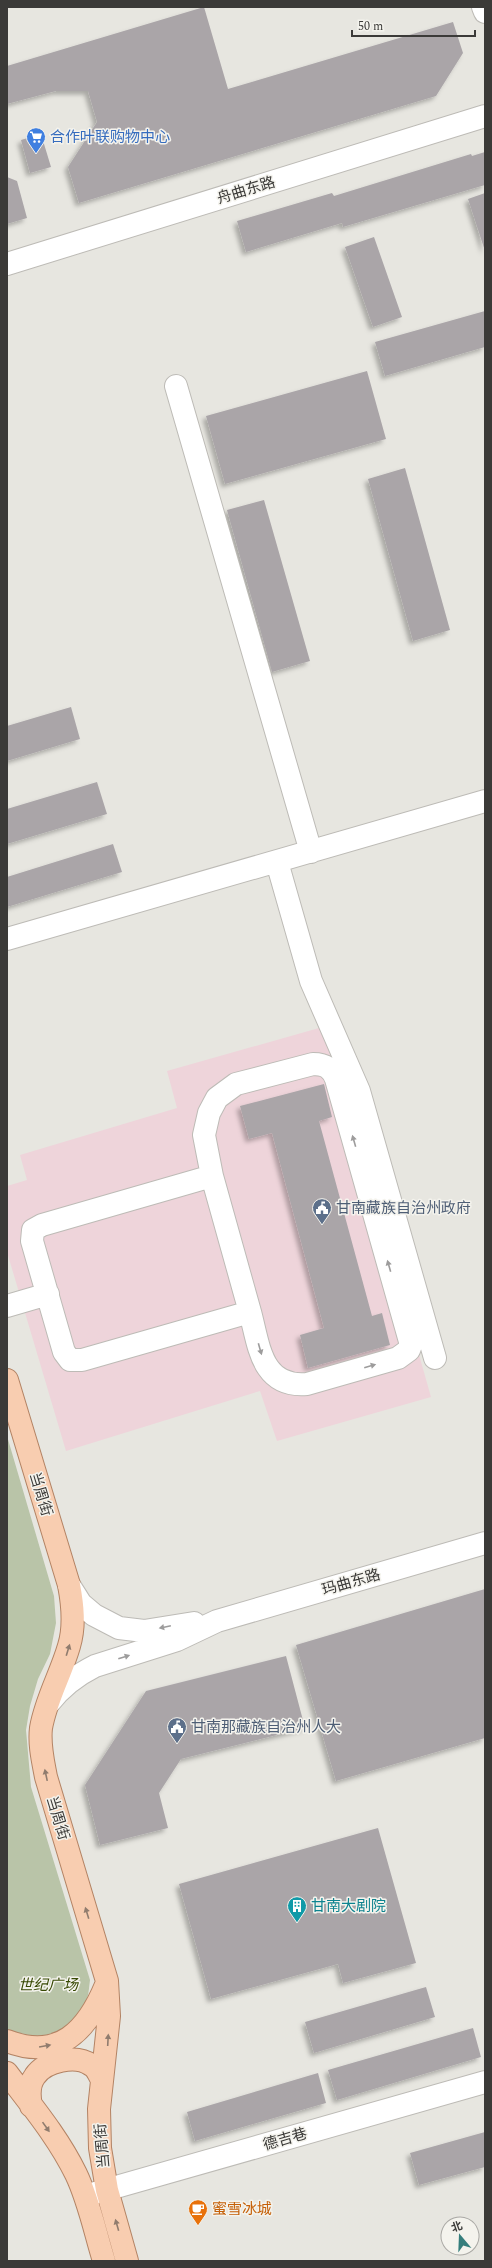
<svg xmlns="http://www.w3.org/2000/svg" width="492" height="2268" font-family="Spectral,'Noto Sans SC',serif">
<defs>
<filter id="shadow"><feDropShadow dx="-3.5" dy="3.5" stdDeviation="2" flood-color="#0004"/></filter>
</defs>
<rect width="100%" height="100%" fill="#e7e6e0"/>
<path fill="#eed4da" d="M326 1026 431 1397 277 1441 260 1391 66 1451 7 1252V1186L27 1180 20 1155 177 1108 167 1071Z"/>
<path fill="#b9c4a8" d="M7 1436 54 1596 56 1623 50 1654 38 1679 30 1706 26 1730 31 1787 90 1980C89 1986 89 1993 87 1999 79 2021 53 2044 27 2038 21 2036 14 2033 7 2031Z"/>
<path fill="#aaa5a8" filter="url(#shadow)" d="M204 7 228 89 453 22 463 53 436 96 79 203 68 167 97 122 88 91H56L7 104V66Z
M41 134 51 167 30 173 21 140Z
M485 152V185L343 227 342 223 246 252 237 221 332 193 334 196 471 154 472 156Z
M7 177 17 181 27 218 7 224Z
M485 193V251L468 199Z
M374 237 402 317 373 327 345 247Z
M485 311V347L385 376 375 342Z
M367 371 386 439 225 484 206 416Z
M405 468 450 630 413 641 368 479Z
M264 500 310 661 272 672 227 510Z
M71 707 80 739 7 761V726Z
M97 782 107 814 7 844V809Z
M113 844 122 872 7 907V877Z
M324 1084 332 1117 319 1121 372 1316 382 1313 390 1345 308 1368 300 1335 324 1328 272 1133 249 1139 240 1106Z
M485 1589V1738L336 1781 296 1645Z
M286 1656 305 1728 181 1759 159 1793 168 1828 100 1845 85 1785 146 1691Z
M378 1828 416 1963 343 1983 338 1964 211 1999 179 1884Z
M426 1987 435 2017 314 2053 305 2022Z
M473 2028 481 2057 337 2100 328 2070Z
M318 2073 326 2103 195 2141 187 2112Z
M485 2132V2167L419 2185 410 2153Z"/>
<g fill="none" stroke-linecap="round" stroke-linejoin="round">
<g stroke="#bdbbb6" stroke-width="24">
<path id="minor" d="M483 7 485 12
M7 264 485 116
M176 386 311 852
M277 862 311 981 359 1091 435 1358
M7 939 485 801
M212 1176 204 1135 209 1113 217 1098 236 1084 313 1064C325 1064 332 1068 336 1079L411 1345 409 1350 398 1358 307 1384C261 1388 259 1345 250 1312
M212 1176 250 1312 82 1360H70L64 1352 32 1241 33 1230 42 1225Z
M7 1306 48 1294
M69 1585 81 1604 94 1615 119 1628 144 1631 194 1623
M48 1704C61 1687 75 1676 95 1666L177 1640 217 1621 485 1543
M88 2195 485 2082"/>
</g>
<g stroke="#b38364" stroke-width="24">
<path id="major" d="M7 1380 69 1585C73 1606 75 1626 69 1646 61 1674 46 1699 41 1728 39 1745 43 1761 46 1777L107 1981 109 2016 99 2109 100 2148 107 2190 127 2261
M7 2041C59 2061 87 2031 106 1985
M7 2073C31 2105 58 2137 76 2174 89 2201 95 2232 104 2261
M31 2106C29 2096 28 2085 35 2076 45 2061 76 2054 91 2065 97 2068 99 2075 102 2080"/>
</g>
<use href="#minor" stroke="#fff" stroke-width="22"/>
<use href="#major" stroke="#f8cdb0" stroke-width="22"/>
</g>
<defs><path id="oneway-solid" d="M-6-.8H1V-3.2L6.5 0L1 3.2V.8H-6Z"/></defs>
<g fill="#9d9c9c">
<use href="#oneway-solid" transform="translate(354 1141) rotate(-106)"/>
<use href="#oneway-solid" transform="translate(389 1266) rotate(-106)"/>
<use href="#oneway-solid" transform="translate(260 1349) rotate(74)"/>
<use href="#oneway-solid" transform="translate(370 1366) rotate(-16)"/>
<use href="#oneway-solid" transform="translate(165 1627) rotate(168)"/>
<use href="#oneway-solid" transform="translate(124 1657) rotate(-18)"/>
</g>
<g fill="#907c6e">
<use href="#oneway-solid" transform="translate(68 1650) rotate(-73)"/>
<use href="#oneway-solid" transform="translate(46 1775) rotate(-102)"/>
<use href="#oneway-solid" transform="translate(87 1913) rotate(-107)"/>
<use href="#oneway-solid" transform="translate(108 2040) rotate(-87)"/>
<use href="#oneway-solid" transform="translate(45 2046) rotate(-10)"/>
<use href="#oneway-solid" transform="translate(46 2127) rotate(55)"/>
<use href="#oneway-solid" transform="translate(117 2225) rotate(-106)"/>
</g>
<defs>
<g id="supermarket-pin" transform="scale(1)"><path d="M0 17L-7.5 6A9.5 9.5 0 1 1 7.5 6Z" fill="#3f7fe0" stroke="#f4f3ed"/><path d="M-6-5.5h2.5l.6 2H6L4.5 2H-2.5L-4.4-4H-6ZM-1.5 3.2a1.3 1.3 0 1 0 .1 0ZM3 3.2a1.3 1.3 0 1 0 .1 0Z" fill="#fff"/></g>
<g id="civic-pin" transform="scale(1)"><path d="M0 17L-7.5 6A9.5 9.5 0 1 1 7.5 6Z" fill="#5c6f8a" stroke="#f4f3ed"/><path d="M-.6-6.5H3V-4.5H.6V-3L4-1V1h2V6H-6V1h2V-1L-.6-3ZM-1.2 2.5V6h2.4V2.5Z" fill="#fff"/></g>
<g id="building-pin" transform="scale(1)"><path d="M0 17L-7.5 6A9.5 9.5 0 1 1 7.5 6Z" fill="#0f9aa8" stroke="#f4f3ed"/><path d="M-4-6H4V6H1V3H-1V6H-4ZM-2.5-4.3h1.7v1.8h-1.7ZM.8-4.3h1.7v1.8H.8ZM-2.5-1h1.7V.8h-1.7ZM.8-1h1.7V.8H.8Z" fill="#fff"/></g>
<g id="cafe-pin" transform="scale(1)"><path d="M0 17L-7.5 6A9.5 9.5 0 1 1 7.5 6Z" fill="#e8710a" stroke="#f4f3ed"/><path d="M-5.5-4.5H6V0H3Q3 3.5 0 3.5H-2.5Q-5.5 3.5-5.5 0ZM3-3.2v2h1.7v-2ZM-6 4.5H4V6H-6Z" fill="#fff"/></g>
</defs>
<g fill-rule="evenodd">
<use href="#supermarket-pin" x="36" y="137"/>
<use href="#civic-pin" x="322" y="1208"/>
<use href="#civic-pin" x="177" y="1727"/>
<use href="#building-pin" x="297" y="1906"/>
<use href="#cafe-pin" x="198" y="2209"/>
</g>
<g text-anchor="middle" stroke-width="3" stroke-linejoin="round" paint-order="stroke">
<g font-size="15" fill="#366cbe" stroke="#f4f3ed" text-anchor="start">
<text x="50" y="142">合作叶联购物中心</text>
</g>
<g font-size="15" fill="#3b3a38" stroke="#f4f3ed">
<text transform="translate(246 190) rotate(-17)" y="5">舟曲东路</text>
<text transform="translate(41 1494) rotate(73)" y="5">当周街</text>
<text transform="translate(351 1582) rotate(-16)" y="5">玛曲东路</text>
<text transform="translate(58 1818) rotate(73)" y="5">当周街</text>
<text transform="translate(285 2139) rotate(-16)" y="5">德吉巷</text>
<text transform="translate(102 2146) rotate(-95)" y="5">当周街</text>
</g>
<g font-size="15" fill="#4e5e75" stroke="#f4f3ed" text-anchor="start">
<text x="336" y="1213">甘南藏族自治州政府</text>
<text x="191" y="1732">甘南那藏族自治州人大</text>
</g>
<g font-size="15" fill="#0d838f" stroke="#f4f3ed" text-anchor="start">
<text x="311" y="1911">甘南大剧院</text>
</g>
<g font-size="15" font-style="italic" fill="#374903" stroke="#f4f3ed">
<text x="48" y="1990">世纪广场</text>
</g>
<g font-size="15" fill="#c56008" stroke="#f4f3ed" text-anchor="start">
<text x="212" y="2214">蜜雪冰城</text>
</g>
</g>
<rect width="492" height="2268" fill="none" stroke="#3b3a38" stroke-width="16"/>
<g transform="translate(460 2236) rotate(341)"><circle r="19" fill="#f4f3ed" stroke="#aaa9a5"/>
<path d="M0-3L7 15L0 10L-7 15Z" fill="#357e7c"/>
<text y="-6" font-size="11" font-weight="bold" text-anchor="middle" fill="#3b3a38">北</text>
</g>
<path d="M352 30v6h123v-6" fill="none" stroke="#3b3a38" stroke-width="2"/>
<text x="358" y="30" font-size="12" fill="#3b3a38" stroke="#f4f3ed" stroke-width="3" paint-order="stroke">50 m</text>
</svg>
